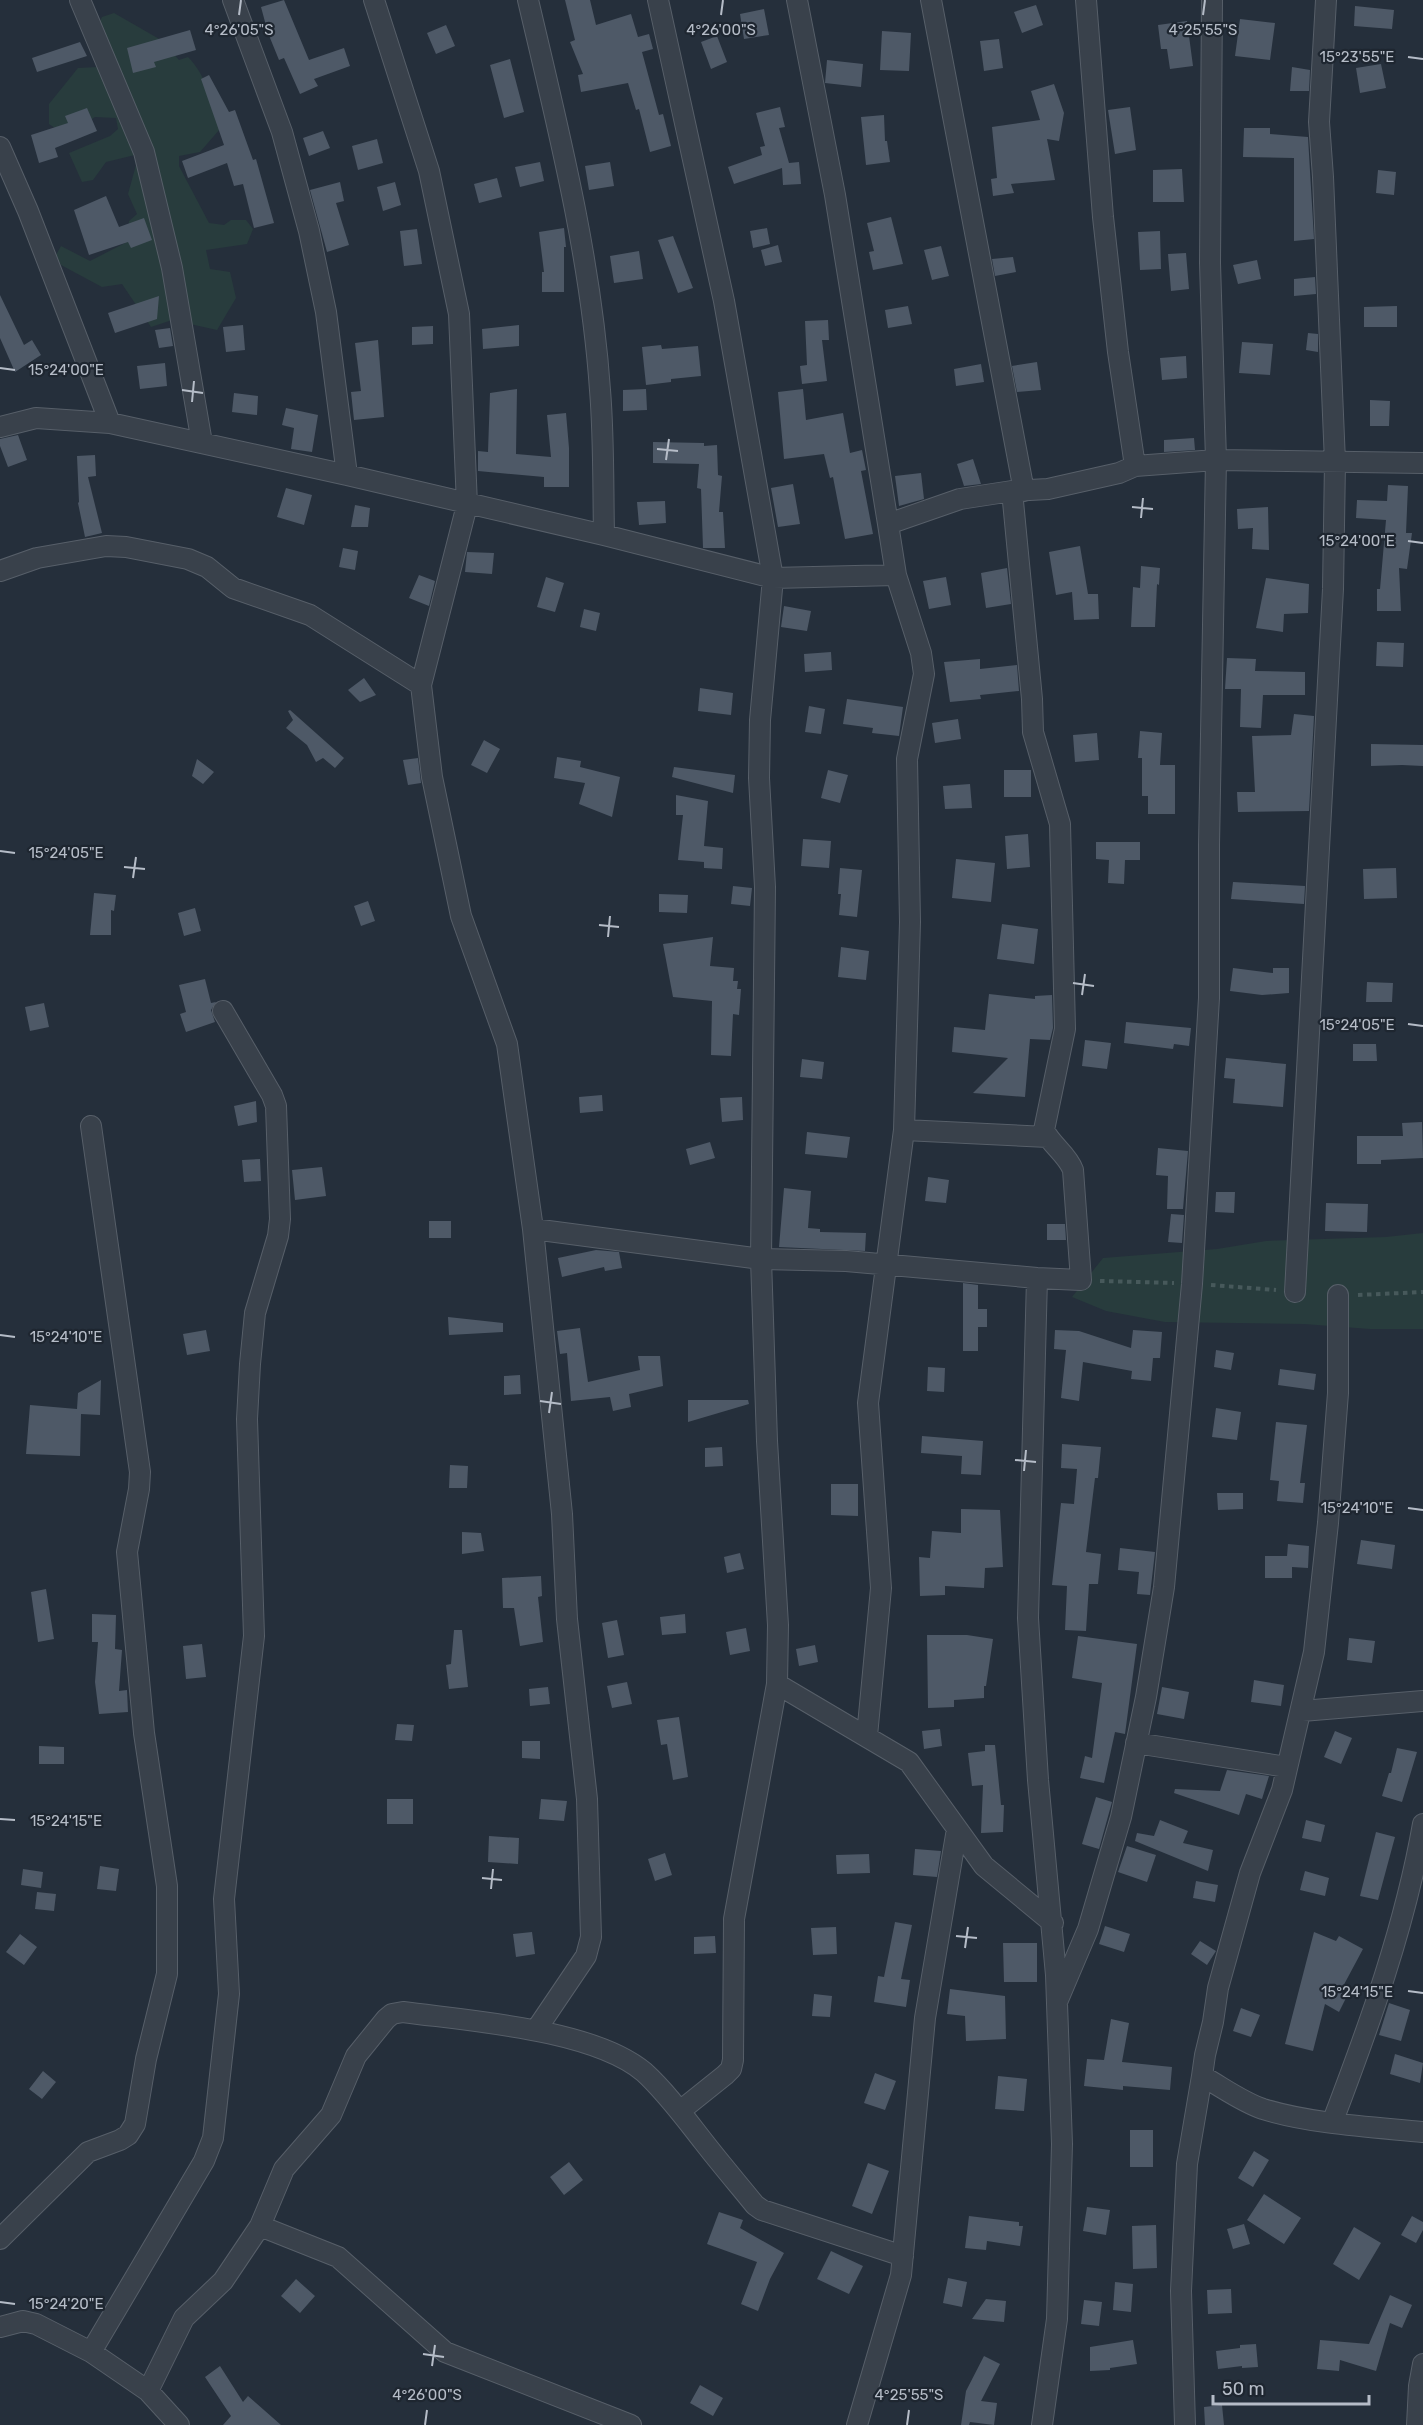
<svg xmlns="http://www.w3.org/2000/svg" width="1423" height="2425" font-family="Rubik,sans-serif">
<rect width="100%" height="100%" fill="#252f3b"/>
<path fill="#283c3d" d="M114 13 161 40 179 60 188 57C206 75 214 104 220 129L200 152 179 156V166L209 223 224 225 231 220H246L253 229 247 244 206 250 210 269 230 272 236 298 217 330 172 320 151 327 122 284 102 287 61 265 56 255 61 246 90 261 127 242 129 221 137 214 128 194 139 154 106 162 93 180 82 182 69 153 110 136 118 129 116 118 95 117 67 136 49 124V104L78 68 98 67 96 29 102 17Z
M1423 1233V1329H1370L1304 1324 1165 1322 1106 1311 1072 1297 1103 1258 1217 1249 1266 1241 1386 1237Z"/>
<path fill="#4e5967" d="M284 0 309 60 344 48 350 66 314 79 318 86 300 94 284 58 279 60 268 33 261 7Z
M565 0H590L596 25 631 14 638 37 649 34 653 49 642 52 659 115 663 114 671 146 650 152 639 109 636 110 628 83 581 92 578 75 583 74 570 42 575 40Z
M1036 5 1043 25 1022 33 1014 12Z
M1355 6 1394 10 1392 29 1354 26Z
M764 9 769 35 744 39 740 14Z
M1240 19 1275 23 1270 60 1235 56Z
M1187 21 1193 66 1170 69 1167 49H1161L1158 25Z
M446 25 455 46 436 54 427 33Z
M190 30 196 50 154 62 156 67 133 73 127 48Z
M882 31 911 33 909 71 880 70Z
M717 36 727 62 711 69 701 42Z
M999 39 1003 68 984 71 980 41Z
M80 42 87 56 37 72 32 58Z
M510 59 524 112 504 118 490 65Z
M827 60 863 64 861 87 825 83Z
M1381 64 1386 88 1360 93 1356 68Z
M1292 67 1310 70 1309 91H1290Z
M209 75 229 112 235 110 253 160 256 159 274 223 254 228 243 184 234 186 227 163 188 178 182 161 224 145 201 79Z
M1054 84 1064 113 1059 141 1047 139 1055 180 1011 184 1014 193 993 196 991 179 997 178 992 127 1040 120 1031 91Z
M780 107 785 127 779 128 789 163 799 162 801 184 783 185 782 168 734 184 728 167 762 155 760 147 765 146 756 113Z
M1130 107 1136 150 1115 154 1108 110Z
M87 108 97 131 55 148 58 157 39 163 31 135 68 123 65 116Z
M884 115 885 141H887L890 162 866 165 861 117Z
M1244 128H1270V134L1308 137 1314 239 1294 241V158L1243 157Z
M323 131 330 148 309 156 303 138Z
M377 139 383 163 358 170 352 146Z
M540 162 544 181 520 187 515 167Z
M610 162 614 186 589 190 585 166Z
M1182 169 1184 202H1153V170Z
M1378 170 1396 172 1394 195 1376 193Z
M497 178 502 197 479 203 474 184Z
M340 182 344 201 336 203 349 245 327 252 310 190Z
M395 182 401 205 383 211 377 187Z
M106 196 119 227 144 218 152 240 131 248 128 242 89 255 74 210Z
M891 217 903 264 873 270 869 252 874 251 867 223Z
M564 228 566 247H564V292H542V272H544L539 232Z
M767 228 770 244 753 248 750 231Z
M417 229 422 264 404 266 400 231Z
M1160 231 1161 269 1140 270 1138 232Z
M673 236 693 288 678 293 658 240Z
M778 245 782 262 765 266 761 250Z
M941 246 949 276 932 280 924 250Z
M639 251 643 279 614 283 610 256Z
M1186 253 1189 289 1171 291 1168 254Z
M1013 257 1016 272 995 276 992 259Z
M1257 260 1261 279 1238 284 1233 265Z
M1315 277 1316 294 1294 296V279Z
M0 295 24 345 32 340 41 355 15 372 0 338Z
M159 296 157 319 115 333 108 313Z
M908 306 912 324 888 328 885 310Z
M1397 306V327H1364V307Z
M828 320 829 340H822L827 381 802 384 800 366 807 365 805 321Z
M243 325 245 350 226 352 223 327Z
M519 325V346L483 349 482 329Z
M433 326V344L412 345V327Z
M170 328 173 346 159 348 155 330Z
M1308 333 1318 334V352L1306 350Z
M378 340 384 417 354 420 351 392 361 391 355 343Z
M1242 342 1273 344 1270 375 1239 373Z
M661 345 662 349 698 346 701 376 671 379V382L646 385 642 347Z
M1186 356 1187 378 1162 380 1160 358Z
M1037 362 1041 390 1017 392 1012 366Z
M165 363 167 386 140 389 137 366Z
M981 364 984 382 956 386 954 369Z
M517 389 516 454 551 457 547 415 566 413 569 448V487H544V477L478 471V451L488 452 490 393Z
M646 389 647 410 623 411V390Z
M803 389 806 420 843 413 850 453 862 450 866 470 861 471 873 534 845 539 833 477 830 478 824 454 784 459 778 392Z
M234 393 258 396 257 415 232 412Z
M1370 400 1390 401 1389 426H1370Z
M286 408 318 415 312 452 291 449 294 428 282 425Z
M18 435 27 460 8 467 0 446V439Z
M1194 438 1195 450 1164 452V440Z
M653 442 704 443V446L717 445 718 475 722 476 719 512H723L725 548H703L701 489 697 488 699 464 653 463Z
M95 455 96 476 88 477 102 533 85 537 78 503 79 502 77 456Z
M973 459 981 484 964 486 957 464Z
M921 473 924 499 899 506 895 476Z
M793 484 800 524 778 527 771 488Z
M1388 485 1408 486 1406 533H1412L1407 569 1399 568 1401 611H1377V589H1380L1386 520 1356 518 1357 500 1387 501Z
M286 488 312 495 304 525 277 517Z
M665 501 666 523 639 525 637 502Z
M355 505 370 508 368 527H351Z
M1268 507 1269 550 1252 549 1253 528 1238 529 1237 509Z
M1080 546 1088 594H1098L1099 619 1074 620 1072 592 1056 595 1049 552Z
M343 548 358 551 355 570 339 567Z
M467 552 494 553 492 574 465 572Z
M1141 566 1160 568 1159 585 1157 584 1155 627H1131L1133 587 1140 588Z
M1007 568 1011 604 986 608 981 573Z
M419 575 435 581 429 606 409 598Z
M546 577 564 583 555 612 537 607Z
M946 577 951 605 929 609 923 581Z
M1266 578 1309 584 1308 613 1284 614 1283 632 1256 628Z
M784 606 811 611 807 631 781 627Z
M584 609 600 613 596 631 580 627Z
M1377 642 1404 643 1403 667 1376 666Z
M831 652 832 670 805 672 804 654Z
M1227 658 1256 659 1255 671 1305 672V695H1263L1261 728 1240 727 1241 689H1225Z
M980 659V669L1017 665 1019 691 980 695 981 699 950 702 944 662Z
M364 678 376 695 360 702 348 690Z
M700 688 733 693 731 715 698 711Z
M847 699 903 707 899 736 872 733 873 728 843 724Z
M809 706 825 709 821 734 805 732Z
M290 710 344 758 335 768 323 758 316 762 307 745 286 728 293 720 288 711Z
M1294 714 1314 716 1309 811 1238 812 1237 792H1255L1252 736 1291 735Z
M958 719 961 739 935 743 932 723Z
M1140 731 1162 733 1160 765H1175V814H1148V796H1142V758H1138Z
M1097 733 1099 760 1075 762 1073 735Z
M484 740 500 749 487 773 471 765Z
M1371 744 1423 745V766L1402 765 1371 766Z
M557 757 581 761 580 767 620 777 612 817 579 804 585 783 554 778Z
M418 758 421 783 408 785 403 760Z
M197 759 214 772 203 784 192 776Z
M674 767 735 775 733 793 672 777Z
M828 770 848 775 840 803 821 798Z
M1004 770H1031V797H1004Z
M970 784 972 808 945 809 943 786Z
M676 795 708 801 704 846 723 848 722 869 704 868V862L678 860 683 815H676Z
M1028 834 1030 867 1007 869 1005 836Z
M803 839 831 841 829 868 801 866Z
M1096 842H1140V860H1125L1124 884 1108 883 1109 860 1096 859Z
M956 859 995 863 991 902 952 898Z
M840 868 862 870 857 917 839 915 841 894H838Z
M1396 868 1397 898 1364 899 1363 869Z
M1233 882 1305 886 1304 904 1231 899Z
M733 886 752 888 750 906 731 904Z
M94 893 116 895 114 911 111 910V935H90Z
M659 894 688 895 687 913 659 912Z
M368 901 375 921 361 926 354 906Z
M195 908 201 931 184 936 178 913Z
M1002 924 1038 929 1034 964 997 959Z
M713 937 710 966 734 968 733 981H738L737 989H741L739 1015 733 1014 731 1056 711 1055 712 1001 673 997 663 944Z
M841 947 869 951 866 980 838 977Z
M1233 968 1273 973V968H1289V993L1262 995 1230 991Z
M205 979 211 1003 216 1002 211 1010 215 1022 186 1032 180 1014 186 1012 179 985Z
M1367 982 1393 983 1392 1002H1366Z
M989 994 1035 999V996L1052 995 1053 1028 1050 1040 1030 1039 1025 1097 973 1093 1008 1058 952 1052 954 1027 985 1030Z
M44 1003 49 1027 30 1031 25 1007Z
M1126 1022 1191 1028 1189 1046 1174 1044 1173 1049 1124 1043Z
M1085 1040 1111 1043 1107 1069 1082 1066Z
M1353 1044H1376L1377 1061H1353Z
M1226 1058 1286 1064 1283 1107 1233 1103 1235 1079 1224 1078Z
M802 1059 824 1062 822 1079 800 1077Z
M602 1095 603 1111 580 1113 579 1097Z
M742 1097 743 1120 722 1122 720 1098Z
M256 1101 257 1122 238 1126 234 1106Z
M1422 1122 1423 1158 1381 1160V1164H1357V1136H1403L1402 1123Z
M807 1132 850 1137 847 1158 805 1154Z
M710 1142 715 1158 690 1165 686 1149Z
M1158 1148 1188 1151 1183 1209H1167L1168 1176 1156 1175Z
M260 1159 261 1181 244 1182 242 1160Z
M322 1167 326 1196 295 1200 292 1170Z
M928 1177 949 1180 946 1203 925 1201Z
M784 1188 811 1191 808 1228 820 1229V1232L866 1233 865 1251 779 1247Z
M1216 1192H1235L1234 1213 1215 1212Z
M1326 1203 1368 1204 1367 1232 1325 1231Z
M1171 1214 1184 1215 1182 1243 1168 1242Z
M429 1221H451V1238H429Z
M1047 1224H1065L1066 1240H1047Z
M596 1250 619 1252 622 1268 605 1271 604 1267 562 1277 558 1258Z
M963 1283 978 1285V1309H987V1327H978V1351H963Z
M448 1317 503 1323V1332L449 1335Z
M580 1328 588 1382 640 1370 638 1356H660L663 1386 629 1394 631 1407 613 1411 610 1397 571 1401 567 1353 560 1354 557 1331Z
M206 1330 210 1351 187 1355 183 1334Z
M1055 1330 1079 1331 1131 1348 1133 1330 1162 1332 1160 1358H1153L1151 1381 1131 1379 1132 1371 1083 1362 1079 1401 1061 1398 1066 1350 1054 1349Z
M1216 1350 1234 1353 1231 1370 1214 1367Z
M928 1367 945 1368 944 1392 927 1391Z
M1280 1369 1316 1374 1314 1390 1278 1385Z
M520 1375 521 1394 504 1395V1376Z
M101 1380 100 1415 81 1414 80 1456 26 1454 30 1405 77 1409 78 1393Z
M688 1400H748L749 1404 688 1422Z
M1216 1408 1241 1412 1237 1440 1212 1437Z
M1276 1422 1307 1425 1300 1483H1305L1303 1503 1277 1501 1279 1481 1270 1480Z
M922 1436 983 1441 981 1475 961 1474 962 1456 921 1453Z
M1062 1444 1101 1447 1098 1478H1095L1086 1552 1101 1554 1098 1584H1089L1086 1631 1065 1630 1067 1586 1052 1585 1061 1503 1074 1504 1077 1469 1061 1468Z
M722 1447 723 1466 705 1467V1448Z
M450 1465 468 1466 467 1488H449Z
M831 1484H858V1516L831 1515Z
M1217 1493H1243V1509L1218 1510Z
M961 1509 1000 1510 1003 1567 985 1568 984 1588 945 1586V1595L920 1596 919 1557 930 1558 932 1531 961 1533Z
M462 1532 481 1533 484 1551 462 1554Z
M1361 1540 1395 1545 1392 1569 1357 1564Z
M1288 1544 1309 1546 1308 1568 1292 1567V1578H1265V1556H1287Z
M1120 1548 1155 1552 1150 1595 1137 1594 1139 1572 1118 1570Z
M740 1553 744 1569 727 1573 724 1557Z
M541 1576 542 1596 538 1597 543 1642 520 1646 514 1608H503L502 1578Z
M46 1589 54 1639 38 1642 31 1592Z
M92 1614 116 1615 115 1649 122 1650 119 1691 127 1690 128 1712 99 1714 95 1682 98 1642H92Z
M685 1614 686 1633 662 1635 660 1617Z
M617 1620 624 1655 608 1658 602 1623Z
M746 1628 750 1651 730 1655 726 1632Z
M454 1630H462L468 1687 449 1689 446 1665 451 1664Z
M927 1635H967L993 1639 986 1686H984V1698L954 1700V1707L928 1708Z
M1078 1636 1137 1644 1125 1734 1115 1732 1104 1783 1080 1778 1085 1756 1092 1758 1102 1683 1072 1678Z
M1349 1638 1375 1641 1372 1663 1347 1660Z
M202 1644 206 1677 186 1679 183 1646Z
M815 1645 818 1662 799 1666 796 1649Z
M1254 1680 1284 1685 1281 1706 1251 1702Z
M627 1682 632 1704 612 1708 607 1686Z
M548 1687 550 1704 530 1706 529 1689Z
M1162 1687 1189 1692 1184 1719 1157 1714Z
M679 1717 688 1777 673 1780 667 1744 661 1745 657 1720Z
M397 1724 414 1725 412 1741 395 1740Z
M940 1729 942 1746 924 1749 922 1731Z
M1335 1731 1352 1738 1341 1764 1324 1757Z
M522 1741H540V1759L522 1758Z
M985 1745H995L1001 1805H1004L1003 1832 981 1833 983 1785 972 1786 968 1753 985 1751Z
M39 1746 64 1747V1764H39Z
M1397 1748 1417 1752 1402 1802 1382 1796 1389 1773H1391Z
M1227 1770 1269 1776 1262 1799 1246 1794 1239 1815 1174 1793 1175 1789 1220 1791Z
M1096 1797 1112 1802 1099 1849 1082 1844Z
M387 1799H413V1824H387Z
M541 1799 567 1801 564 1821 539 1819Z
M1160 1820 1188 1831 1183 1843 1213 1850 1208 1871 1135 1841 1137 1833 1154 1836Z
M1306 1820 1325 1825 1321 1842 1302 1838Z
M1376 1832 1395 1837 1378 1900 1360 1896Z
M489 1836 519 1838 518 1864 488 1862Z
M1127 1846 1156 1855 1147 1882 1118 1872Z
M915 1849 941 1851 937 1877 913 1875Z
M665 1853 672 1875 655 1881 648 1859Z
M869 1854 870 1873 837 1874 836 1855Z
M100 1866 119 1869 116 1891 97 1889Z
M23 1869 43 1872 41 1888 21 1885Z
M1305 1871 1329 1878 1325 1896 1300 1890Z
M1196 1881 1218 1885 1215 1902 1193 1898Z
M37 1892 56 1894 54 1911 35 1909Z
M895 1922 912 1925 901 1979 910 1980 906 2007 874 2002 878 1976 884 1977Z
M1105 1926 1130 1934 1124 1952 1099 1944Z
M836 1927 837 1954 813 1955 811 1928Z
M532 1932 535 1954 516 1957 513 1934Z
M1314 1932 1336 1941 1339 1936 1363 1949 1340 1992 1347 1996 1339 2012 1325 2004 1313 2051 1285 2044Z
M20 1934 37 1947 24 1965 6 1952Z
M715 1936 716 1953 694 1954V1937Z
M1200 1941 1216 1951 1207 1965 1191 1954Z
M1003 1943H1037V1982H1004Z
M950 1989 1005 1996 1006 2039 966 2041 965 2016 947 2014Z
M814 1994 832 1996 830 2017 812 2016Z
M1389 2003 1410 2010 1401 2041 1379 2035Z
M1241 2008 1260 2015 1251 2037 1233 2031Z
M1111 2019 1129 2023 1122 2062 1172 2067 1170 2090 1123 2086V2090L1084 2086 1087 2059 1104 2060Z
M1395 2054 1423 2063 1420 2083 1390 2074Z
M43 2071 56 2082 42 2099 29 2089Z
M875 2073 896 2081 885 2110 864 2103Z
M998 2076 1027 2079 1024 2111 995 2109Z
M1130 2130H1153V2167H1130Z
M1254 2151 1269 2160 1253 2187 1238 2178Z
M569 2162 583 2180 564 2195 550 2177Z
M868 2163 889 2171 872 2214 852 2206Z
M1264 2194 1301 2218 1284 2244 1247 2220Z
M1087 2207 1110 2210 1106 2235 1083 2231Z
M719 2212 743 2220 740 2228 784 2253 770 2279 758 2311 741 2304 757 2262 707 2244Z
M969 2216 1019 2222V2226H1023L1020 2246 987 2241 986 2250 965 2248Z
M1412 2216 1423 2222V2230L1416 2243 1401 2235Z
M1244 2224 1250 2244 1233 2249 1227 2229Z
M1156 2225 1157 2268 1133 2269 1132 2226Z
M1354 2227 1381 2243 1359 2280 1333 2264Z
M831 2251 863 2266 849 2294 817 2279Z
M948 2278 967 2282 962 2307 943 2303Z
M296 2279 315 2296 300 2313 281 2296Z
M1115 2282 1133 2284 1131 2312 1113 2310Z
M1231 2289 1232 2313 1208 2314 1207 2290Z
M1390 2295 1412 2305 1402 2328 1390 2323 1376 2371 1340 2360 1339 2371 1317 2369 1320 2340 1369 2344Z
M986 2299 1006 2301 1004 2322 972 2319Z
M1084 2300 1102 2302 1099 2326 1081 2324Z
M1133 2340 1137 2364 1110 2368V2370L1090 2371V2347Z
M1256 2344 1258 2367 1242 2368V2366L1218 2369 1216 2351 1240 2348V2345Z
M984 2356 1000 2364 981 2401 997 2403 994 2425 970 2422 969 2425H961L966 2391Z
M220 2366 243 2402 248 2396 281 2425H223L231 2416 205 2377Z
M700 2385 723 2398 713 2416 690 2403Z
M1222 2405 1224 2425H1205L1204 2407Z"/>
<g fill="none" stroke-linecap="round" stroke-linejoin="round">
<g stroke="#575f69" stroke-width="22">
<path id="minor" d="M80 0 144 152 172 268 202 443
M233 0 282 132 309 231 326 312 347 475
M374 0 429 171 459 314 467 505 421 685 432 777 461 916 507 1044 533 1229 562 1514 567 1619 587 1799 591 1937 586 1956 536 2030
M528 0C558 128 591 258 600 390 604 438 603 487 604 535
M658 0 724 301 773 578 760 720 759 778 765 887 761 1259 767 1441 778 1625 777 1684 734 1919 733 2060 731 2069 725 2075 680 2111
M797 0 835 195 888 524
M931 0 1024 491
M1086 0 1103 217 1118 352 1135 466
M0 147 28 211 110 423
M0 427 36 418 110 423 347 475 604 535 773 578 896 575
M0 571 37 558 106 546 126 547 188 559 207 567 233 588 310 615 421 685
M904 1130 1048 1137
M533 1229 761 1259 846 1261 1037 1278 1081 1280 1073 1170C1067 1154 1051 1145 1044 1130L1065 1029 1060 824 1033 732 1032 699 1012 491
M1037 1278 1028 1618 1038 1780 1056 1975 1062 2144 1057 2319 1042 2425
M1295 1292 1333 589 1335 462 1323 177 1319 122 1326 0
M1338 1295V1393L1328 1523 1314 1652 1282 1790 1250 1873 1218 1988 1213 2022 1205 2055 1202 2076C1222 2087 1242 2102 1263 2109 1312 2124 1372 2127 1423 2132
M777 1684 909 1762 984 1866 1053 1923
M1302 1711 1423 1701
M867 1736 881 1588 868 1403 904 1130 910 922 907 759 924 674 921 653 896 575 888 524 960 499 1012 491 1048 489 1119 473 1135 466 1216 460 1423 463
M1136 1743 1287 1767
M1057 2002 1088 1929 1121 1817 1146 1697 1164 1587 1192 1284 1209 998V845L1216 460 1210 263 1212 0
M1332 2123C1369 2026 1405 1927 1423 1824
M260 2226 338 2257 445 2352 631 2425
M0 2239 88 2152 120 2140 128 2135 135 2124 146 2059 167 1974V1886L144 1733 127 1552 139 1489 140 1472 91 1126
M0 2327 23 2321 36 2324 91 2352 148 2391 179 2425
M91 2352 204 2161 213 2138 229 1994 224 1899 254 1636 247 1419 250 1364 255 1313 278 1236 280 1219 276 1106 272 1095 223 1011
M148 2391 184 2318 223 2281 260 2226 284 2169 331 2115 356 2056 386 2019 392 2014 403 2012C469 2021 593 2029 644 2072 666 2092 685 2118 703 2141 720 2163 738 2184 755 2205L762 2210 903 2256
M857 2425 901 2275 925 2018 957 1829
M1185 2425 1181 2291 1187 2164 1202 2076
M1417 2425 1419 2386 1423 2364"/>
</g>
<path stroke="#47595b" stroke-width="4" stroke-dasharray="4.5 4.5" stroke-linecap="butt" d="M1100 1281 1174 1283
M1211 1285 1276 1290
M1358 1295 1423 1292"/>
<use href="#minor" stroke="#39414b" stroke-width="20"/>
</g>
<path fill="none" stroke="#b5bcc7" stroke-width="2" d="M239 15 241 0M721 15 723 0M1203 15 1205 0M1408 57 1423 59M0 368 15 370M182 390 203 393M192 402 194 381M657 449 678 451M666 460 669 439M1132 507 1153 509M1141 518 1143 498M1408 541 1423 543M0 851 15 853M124 867 145 869M133 878 136 857M599 925 619 927M608 937 610 916M1073 983 1094 986M1082 995 1085 974M1408 1024 1423 1026M0 1335 15 1337M540 1401 561 1404M549 1413 552 1392M1015 1460 1036 1462M1024 1471 1026 1450M1408 1508 1423 1510M0 1819 15 1820M482 1878 502 1880M491 1889 493 1869M956 1936 977 1938M965 1948 968 1927M1408 1991 1423 1993M0 2302 15 2304M423 2354 444 2357M432 2366 435 2345M425 2425 427 2410M907 2425 909 2410"/>
<g font-size="15" text-anchor="middle" fill="#b5bcc7" stroke="#1e2630" stroke-width="4.5" stroke-linejoin="round" paint-order="stroke">
<text x="239" y="35">4°26'05"S</text>
<text x="721" y="35">4°26'00"S</text>
<text x="1203" y="35">4°25'55"S</text>
<text x="1357" y="62">15°23'55"E</text>
<text x="66" y="375">15°24'00"E</text>
<text x="1357" y="546">15°24'00"E</text>
<text x="66" y="858">15°24'05"E</text>
<text x="1357" y="1030">15°24'05"E</text>
<text x="66" y="1342">15°24'10"E</text>
<text x="1357" y="1513">15°24'10"E</text>
<text x="66" y="1826">15°24'15"E</text>
<text x="1357" y="1997">15°24'15"E</text>
<text x="66" y="2309">15°24'20"E</text>
<text x="427" y="2400">4°26'00"S</text>
<text x="909" y="2400">4°25'55"S</text>
</g>
<path d="M1213 2395v9h156v-9" fill="none" stroke="#b5bcc7" stroke-width="3"/>
<text x="1222" y="2395" font-size="18" fill="#b5bcc7" stroke="#1e2630" stroke-width="4.5" paint-order="stroke">50 m</text>
</svg>
